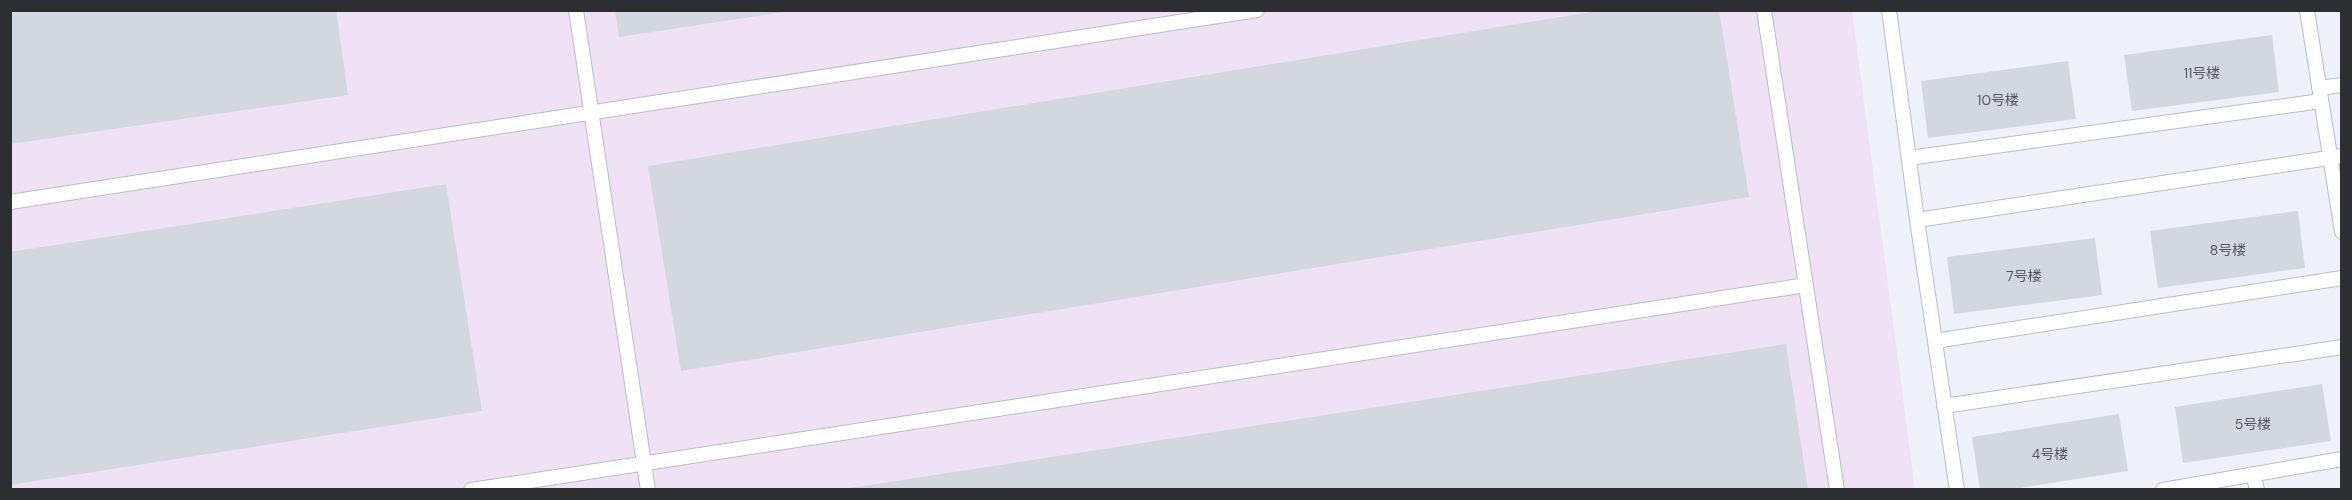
<svg xmlns="http://www.w3.org/2000/svg" width="2352" height="500" font-family="'DM Sans','Noto Sans SC',sans-serif">
<rect width="100%" height="100%" fill="#eef1fa"/>
<path fill="#f0e2f5" d="M10 11H1852L1915 489H11Z"/>
<path fill="#d3d7df" d="M10 10H336L348 95 10 144Z
M615 10H784V12L619 37Z
M1603 10H1719L1749 197 681 371 648 166Z
M2272 35 2279 92 2132 111 2124 55Z
M2068 61 2076 119 1928 138 1921 81Z
M446 184 482 411 10 485V252Z
M2298 211 2305 268 2158 288 2150 231Z
M2095 238 2102 295 1954 314 1947 257Z
M1786 344 1808 490H850V488Z
M2322 384 2331 441 2183 463 2175 407Z
M2119 414 2128 471 2007 490H1980L1972 437Z"/>
<g fill="none" stroke-linecap="round" stroke-linejoin="round">
<g stroke="#babdc5" stroke-width="16">
<path id="lane" d="M576 10 648 490
M1764 10 1837 490
M1889 10 1917 220 1957 490
M2307 10 2342 232
M2319 88 2342 85
M1909 158 2321 101
M10 202 1257 10
M1917 220 2342 156
M1935 341 2342 278
M1944 406 2342 347
M2253 474 2257 490
M471 490 1806 285
M2163 490 2342 459"/>
</g>
<use href="#lane" stroke="#fff" stroke-width="14"/>
</g>
<g text-anchor="middle" stroke-width="6" stroke-linejoin="round" paint-order="stroke">
<g font-size="14" fill="#56585c">
<text x="2202" y="78">11号楼</text>
<text x="1998" y="105">10号楼</text>
<text x="2228" y="255">8号楼</text>
<text x="2024" y="281">7号楼</text>
<text x="2253" y="429">5号楼</text>
<text x="2050" y="459">4号楼</text>
</g>
</g>
<rect width="2352" height="500" fill="none" stroke="#2d2e31" stroke-width="24"/>
</svg>
